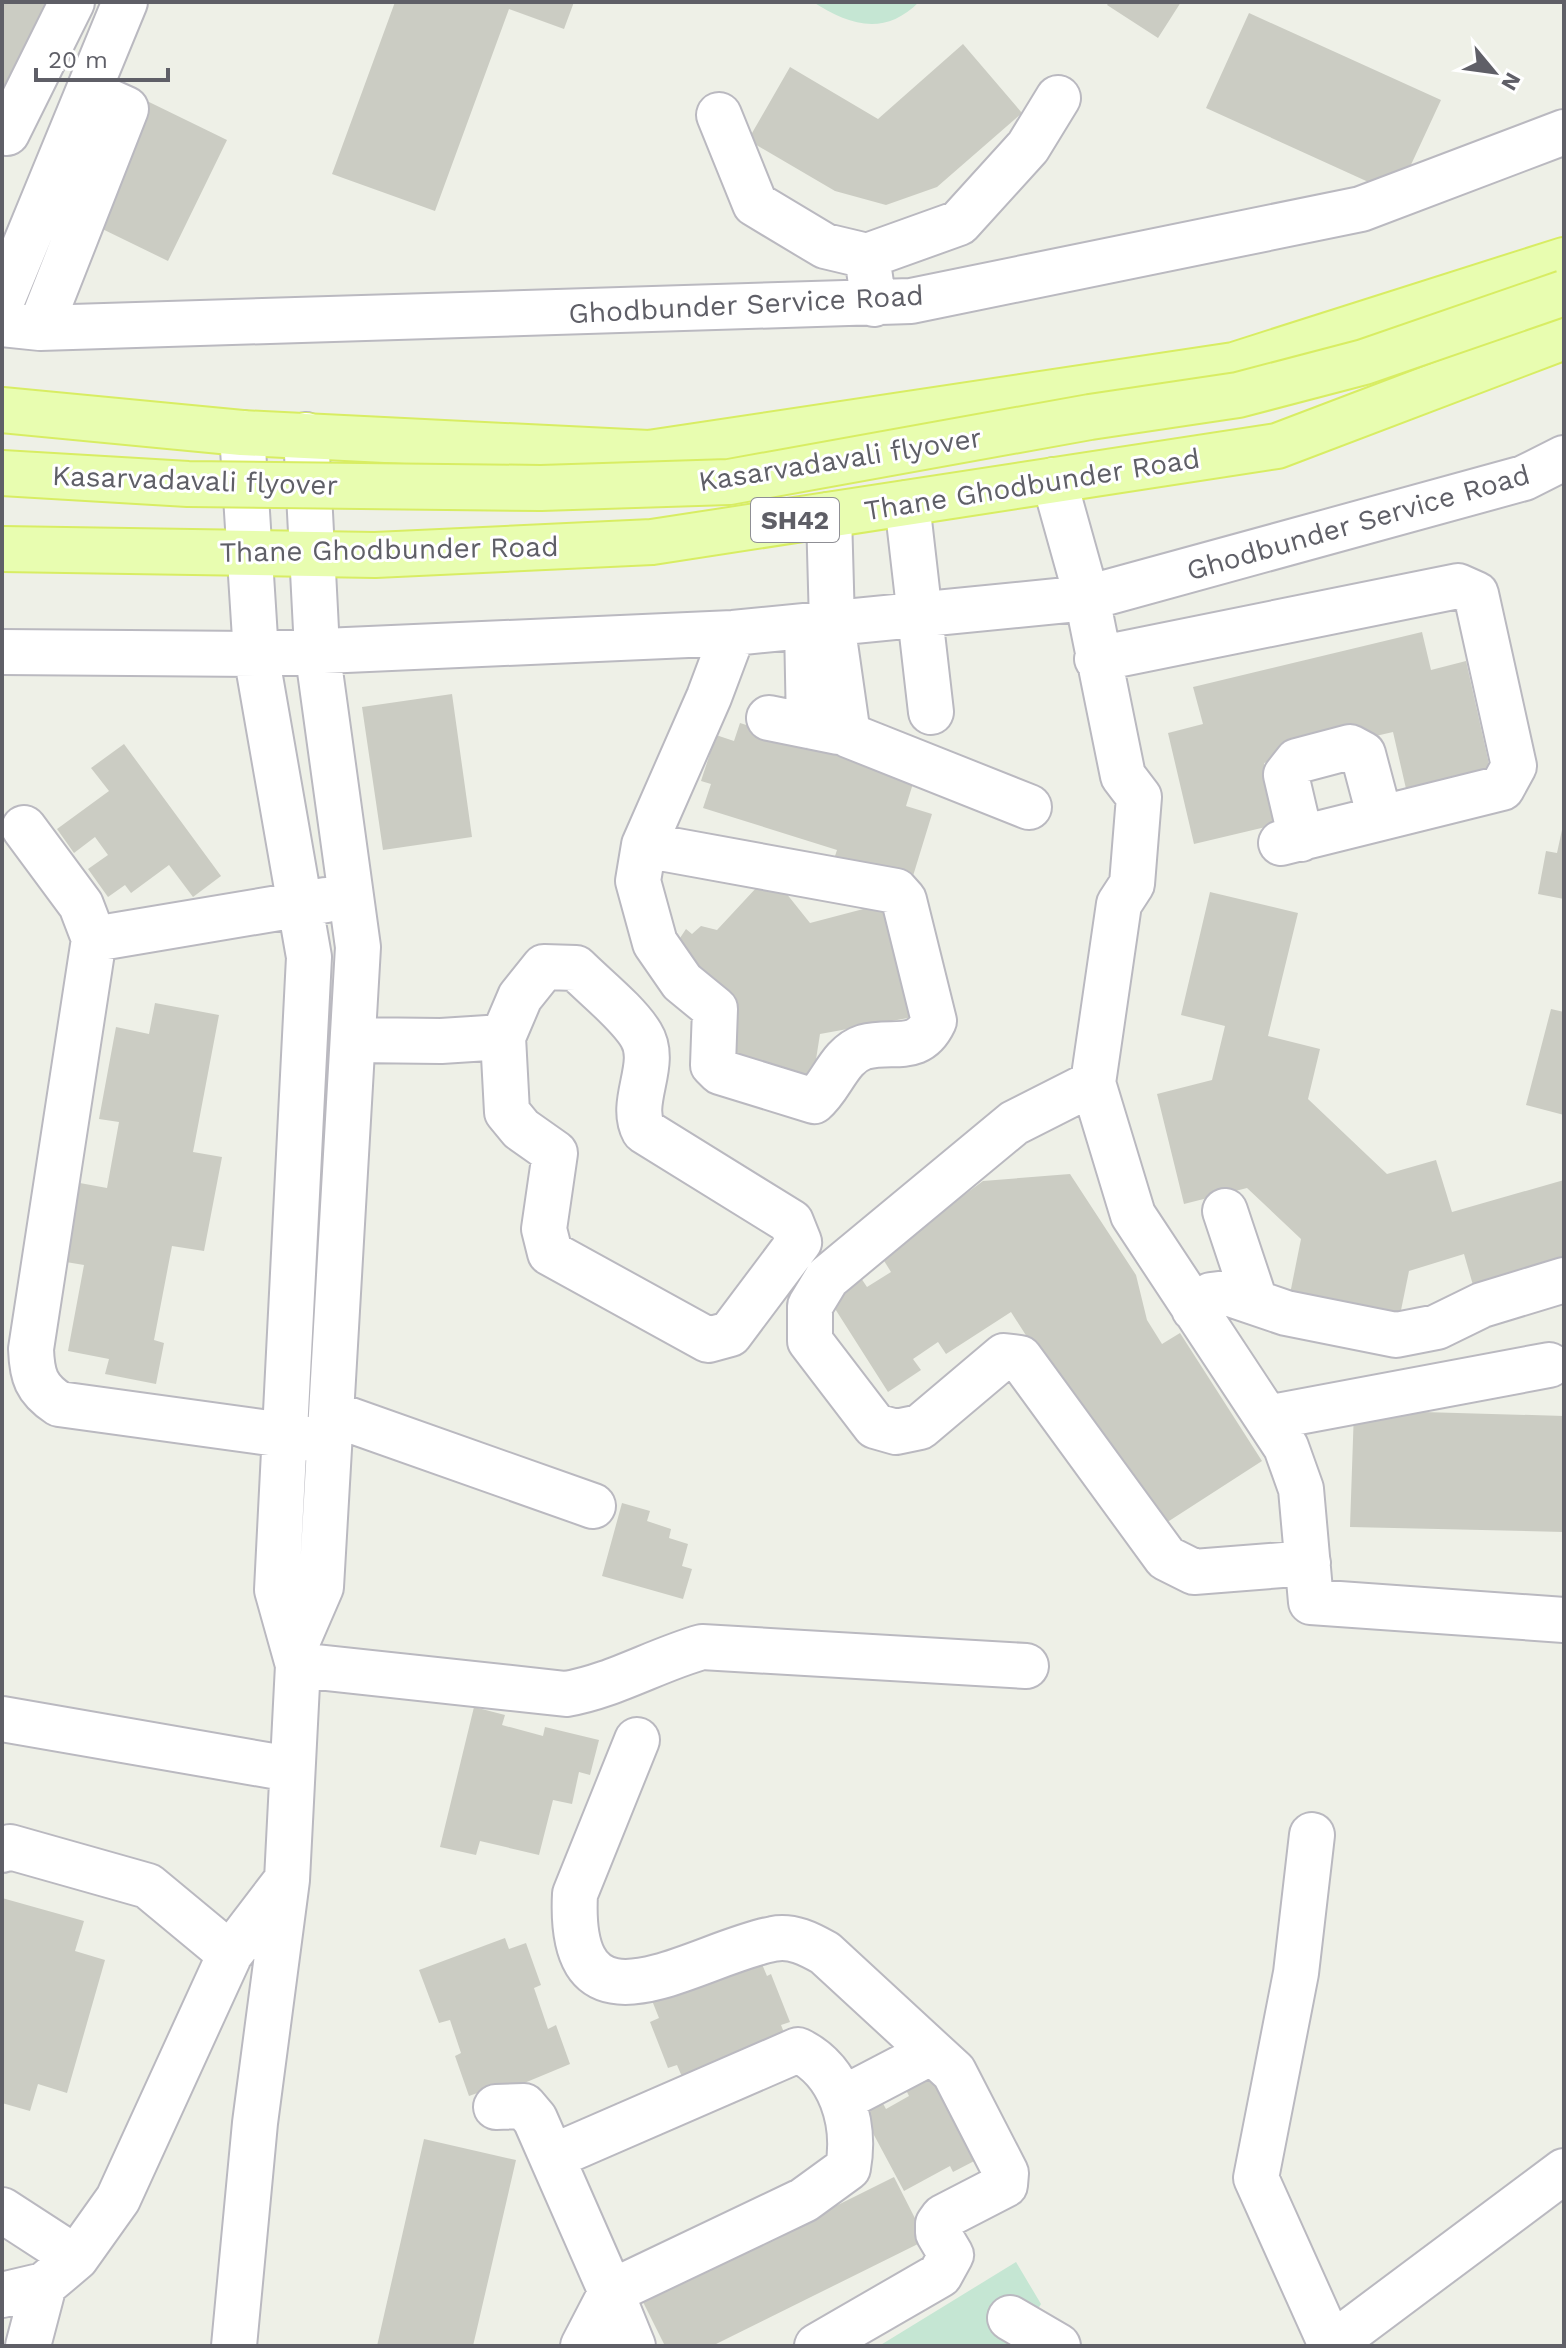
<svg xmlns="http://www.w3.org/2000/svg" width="1566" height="2348" font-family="'Work Sans',sans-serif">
<rect width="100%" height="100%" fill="#eef0e7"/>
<path fill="#c5e6d3" d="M813 2H919C884 37 849 25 813 2Z
M1016 2262 1041 2304 1016 2346H879Z"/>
<path fill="#cbccc3" d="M2 2H63L2 113Z
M395 2H574L564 29 509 9 435 211 332 174Z
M1109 2H1181L1158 38 1107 5Z
M1249 13 1441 100 1397 195 1206 108Z
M963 44 1022 113 937 187 886 205 835 191 748 140 790 67 878 119Z
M147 101 227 140 168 261 88 222Z
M1422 632 1431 670 1466 661 1491 773 1407 793 1393 732 1328 747 1264 763 1278 824 1194 844 1168 733 1203 724 1193 687Z
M452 694 472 837 383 850 362 707Z
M740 723 915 777 906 806 932 814 909 889 832 865 837 850 703 808 711 784 701 781 716 735 734 741Z
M124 744 221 876 193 897 169 865 131 893 125 885 108 897 88 869 108 855 95 837 74 853 57 829 109 791 91 768Z
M1563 825H1564V899L1538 894 1546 851 1557 853Z
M770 873 810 923 890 902 919 1016 820 1034 812 1085 721 1056 737 1000 696 980 676 944 686 929 692 934 701 926 717 930Z
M1210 892 1298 913 1268 1036 1320 1049 1308 1099 1387 1174 1436 1160 1452 1212 1564 1180V1274L1477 1299 1464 1254 1409 1271 1398 1325 1288 1304 1301 1239 1247 1188 1184 1204 1157 1094 1212 1080 1225 1026 1181 1015Z
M155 1003 219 1015 193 1152 222 1157 204 1251 172 1246 154 1340 164 1343 156 1384 105 1374 109 1359 68 1351 84 1265 54 1260 69 1181 107 1188 119 1122 99 1119 116 1027 149 1034Z
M1551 1009 1564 1012V1115L1526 1105Z
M1070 1174 1136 1275 1147 1320 1162 1344 1180 1333 1262 1461 1152 1532 1011 1312 946 1354 938 1342 913 1359 921 1370 888 1392 825 1293 857 1272 867 1287 891 1272 881 1256 983 1181Z
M1354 1410 1564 1416V1532L1350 1527Z
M622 1503 650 1511 647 1521 671 1529 669 1538 688 1544 682 1566 692 1569 683 1599 602 1576Z
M474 1707 505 1715 502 1725 543 1736 545 1727 599 1740 590 1775 579 1772 572 1804 553 1800 539 1855 480 1841 476 1855 440 1847Z
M2 1898 84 1921 75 1951 105 1960 67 2093 38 2084 30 2111 2 2103Z
M505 1938 509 1949 526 1943 541 1985 534 1988 548 2029 556 2025 570 2064 486 2099 483 2091 469 2096 455 2056 461 2053 450 2020 439 2023 419 1970Z
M758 1955 767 1976 771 1974 790 2022 781 2025 789 2045 686 2086 677 2065 668 2068 650 2022 659 2018 651 1998Z
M938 2072 982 2157 953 2172 950 2166 904 2191 860 2109 880 2098 886 2109 909 2096 906 2090Z
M424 2139 516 2160 473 2346H377Z
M894 2177 926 2240 712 2346H665L643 2302Z"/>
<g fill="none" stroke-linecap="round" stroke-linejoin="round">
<g stroke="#bab9c0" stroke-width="48">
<path id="minor" d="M719 115 755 204 825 246 867 256
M7 133 72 2
M2 301 125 2
M874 304 867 256 959 223 1028 147 1058 98
M2 324 40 328 911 301 1361 209 1564 132
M40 328 126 109 88 92
M1054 480 1087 598 1123 776 1139 797 1132 884 1119 904 1093 1083 1133 1215 1286 1447 1301 1489 1311 1602 1564 1620
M907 503 931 712
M829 515 832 623 848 735 1029 807
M807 626 809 726
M2 652 256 654 733 633 1087 598 1524 478 1564 458
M1097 659 1458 586 1476 594 1514 766 1502 788 1281 843
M769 718 838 732
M24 828 81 905 94 939 31 1349C32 1376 36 1389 59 1404L313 1439
M1301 839 1286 775 1297 761 1350 747 1363 754 1380 818
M644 845 896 891 904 900 934 1021C918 1055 894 1039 864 1047 839 1055 832 1086 814 1101L720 1072 713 1065 715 1009 682 982 655 943 638 881 644 845 709 697 733 633
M94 939 326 900
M353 1040 441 1041 503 1037 520 997 544 967 576 968C595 987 628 1013 641 1035 659 1064 628 1102 644 1131L791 1222 799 1242 730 1334 708 1340 550 1253 544 1229 555 1153 521 1129 507 1112 503 1037
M1093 1083 1014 1123 827 1278 810 1306V1341L875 1426 896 1432 920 1427 1004 1356 1020 1358 1166 1558 1194 1572 1308 1563
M1225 1211 1255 1301
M1194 1309 1211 1295 1227 1293 1286 1313 1396 1335 1437 1327 1482 1305 1564 1280
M333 1414 593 1506
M1267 1418 1549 1365
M295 1647 321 1587 358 947 317 649 306 435
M298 1665 566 1694C613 1686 656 1660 702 1647L1026 1666
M2 1719 290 1769
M637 1740 575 1894C567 2050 693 1954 773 1939 792 1935 809 1944 825 1953L954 2072 1006 2173 1005 2185 943 2217 938 2224V2233L951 2255 940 2275 817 2346
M1312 1835 1296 1973 1256 2178 1331 2345
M2 1850 10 1847 148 1886 230 1954
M842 2099 932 2052
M496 2107 524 2106 535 2119 611 2292 583 2346
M552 2157 798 2050C841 2071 856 2123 848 2168L804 2200 611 2292 633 2346
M2 2210 76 2258
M2 2295 44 2285 76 2258 118 2199 230 1954 285 1882
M1010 2318 1058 2346
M28 2346 44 2285
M234 2346 255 2123 287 1880 298 1665 277 1590 309 957 256 654 242 433
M1330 2346 1564 2171"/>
</g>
<g stroke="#d8ed63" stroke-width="48">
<path id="major" d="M2 410 242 433 649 453 1234 365 1564 260
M2 549 375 555 652 542 1277 446 1564 337"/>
</g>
<use href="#minor" stroke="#fff" stroke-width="44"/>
<use href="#major" stroke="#e8fdb0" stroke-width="44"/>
<g stroke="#d8ed63" stroke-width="48" stroke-linecap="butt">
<path id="major-bridge" d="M2 473 188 484 541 488 729 482 1090 417 1238 395 1364 362 1564 293"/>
</g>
<use href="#major-bridge" stroke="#e8fdb0" stroke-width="44"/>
</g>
<g text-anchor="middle" stroke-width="6" stroke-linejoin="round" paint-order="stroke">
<rect fill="#fff" stroke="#8f8f95" stroke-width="2" x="751" y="498" width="88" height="44" rx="6"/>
<g font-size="26" font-weight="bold" fill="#5f5f67">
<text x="795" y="529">SH42</text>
</g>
<g font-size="28" fill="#5f5f67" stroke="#fff">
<text transform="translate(746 304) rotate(-3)" y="10">Ghodbunder Service Road</text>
<text transform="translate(840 459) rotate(-9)" y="10">Kasarvadavali flyover</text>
<text transform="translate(195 480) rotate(2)" y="10">Kasarvadavali flyover</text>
<text transform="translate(1032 484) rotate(-9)" y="10">Thane Ghodbunder Road</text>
<text transform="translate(1358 522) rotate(-16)" y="10">Ghodbunder Service Road</text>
<text transform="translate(389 549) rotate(-1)" y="10">Thane Ghodbunder Road</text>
</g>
</g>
<rect width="1566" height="2348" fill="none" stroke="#5f5f67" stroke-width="8"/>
<g transform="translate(1494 72) rotate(119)" stroke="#ffffff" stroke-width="6" paint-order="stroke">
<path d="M0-6L14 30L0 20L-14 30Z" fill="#5f5f67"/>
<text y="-12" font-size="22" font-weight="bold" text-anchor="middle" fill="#5f5f67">N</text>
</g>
<path d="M36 68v12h132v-12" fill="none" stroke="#5f5f67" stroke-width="4"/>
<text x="48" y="68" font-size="24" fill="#5f5f67" stroke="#ffffff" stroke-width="6" paint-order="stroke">20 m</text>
</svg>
